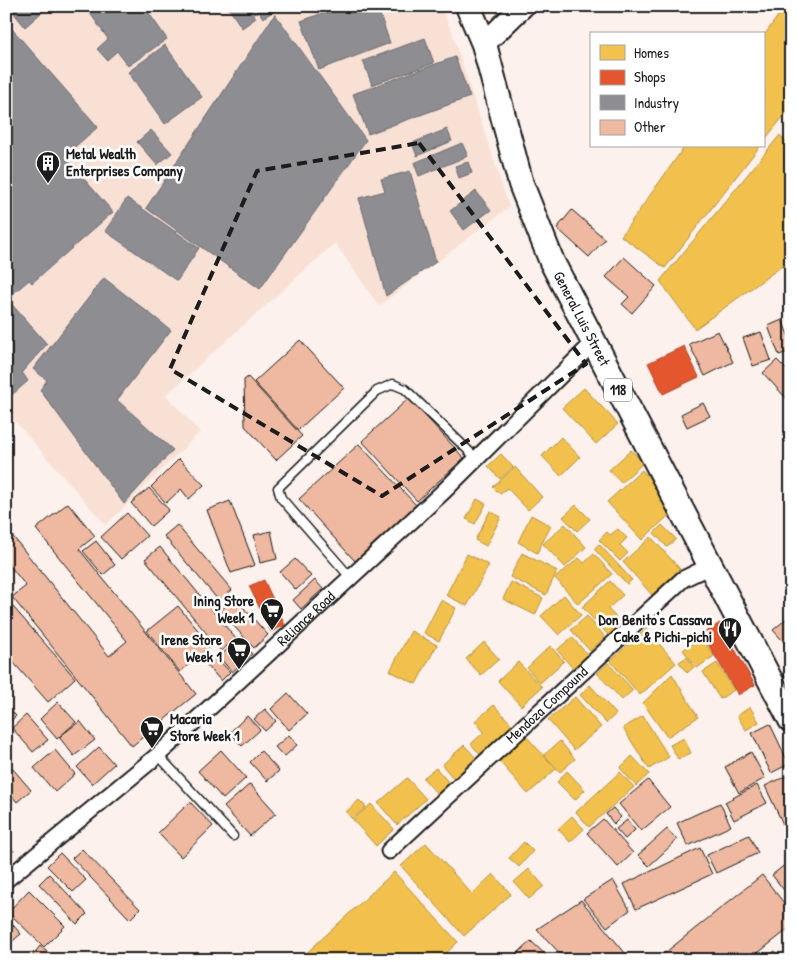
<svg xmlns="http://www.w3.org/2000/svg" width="797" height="966" font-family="'Patrick Hand',sans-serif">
<rect width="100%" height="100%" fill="#fcf1ec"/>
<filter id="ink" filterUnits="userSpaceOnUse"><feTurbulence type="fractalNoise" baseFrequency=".02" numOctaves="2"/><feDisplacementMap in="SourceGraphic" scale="10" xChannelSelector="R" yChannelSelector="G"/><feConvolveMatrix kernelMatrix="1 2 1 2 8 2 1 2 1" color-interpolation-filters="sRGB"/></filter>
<g filter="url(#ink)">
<path fill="#f8e0d5" d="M6 6H440L451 29 509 207 379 306 335 243 166 395 200 432 106 525 6 411Z"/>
<path fill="#f2c14e" stroke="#b2903f" d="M785 6H791V107L763 142V37Z
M780 135 791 149V249L785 264 695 329 660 281Z
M685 146H760L665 268 621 236Z
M584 388 618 424 596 444 562 408Z
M561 437 580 457 561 476 542 456Z
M631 450 643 463 621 483 609 470Z
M501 454 513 467 500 479 488 466Z
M515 467 542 497 528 510 507 488 500 494 493 487Z
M642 470 677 508 642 540 607 502Z
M477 499 486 504 475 524 466 519Z
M576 505 590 519 577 531 563 517Z
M490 511 501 517 486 546 475 540Z
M531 515 551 526 537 553 518 542Z
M565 524 586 547 565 567 543 544Z
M662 525 676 539 667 547 654 533Z
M618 529 627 538 620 545 628 553 620 561 599 540 607 532 610 535Z
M651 537 680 569 652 595 623 562Z
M599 544 632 580 627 584 594 549Z
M522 553 557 571 546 595 510 577Z
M467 554 489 565 467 606 446 595Z
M594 554 612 574 578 604 555 578 579 558 584 563Z
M610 581 623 595 608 609 624 626 611 638 582 607Z
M511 582 543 598 535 615 503 599Z
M564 595 581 615 559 635 541 616Z
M441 600 456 608 439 641 424 633Z
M587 616 605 637 590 651 571 630Z
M646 629 676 663 640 695 610 661Z
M411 631 437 645 416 684 390 671Z
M572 637 593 661 578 674 557 650Z
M701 637 714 656 697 668 683 650Z
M484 642 499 659 481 675 466 659Z
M550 646 564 661 540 683 527 668Z
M687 657 694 667 687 673 679 662Z
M518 662 542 687 521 706 498 681Z
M608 663 633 690 622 700 597 673Z
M717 663 734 690 720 699 703 672Z
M672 674 698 717 667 737 643 703Z
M590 685 616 714 606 723 580 695Z
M575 697 601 727 574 750 548 720Z
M494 705 515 728 482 757 471 744 484 732 475 721Z
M750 707 759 722 746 730 737 716Z
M643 716 669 757 649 769 623 728Z
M526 736 556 769 528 794 499 761Z
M684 738 691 753 678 759 670 745Z
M560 741 575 759 560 772 544 755Z
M464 745 477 759 454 779 442 765Z
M632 756 649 774 636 786 620 768Z
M436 768 450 784 438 795 423 778Z
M567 771 585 790 575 800 557 782Z
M620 772 634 787 589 827 576 812Z
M407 778 426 799 397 825 378 803Z
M359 800 366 807 352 819 346 812Z
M371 804 394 829 376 846 353 820Z
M572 816 584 829 570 842 558 829Z
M524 842 533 851 519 867 509 858Z
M426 843 472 894 493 874 511 894 464 936 401 866Z
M529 869 544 886 529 899 514 882Z
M394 872 458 942 439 960H299Z"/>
<path fill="#e4572e" stroke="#a84529" d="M684 346 699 377 663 394 648 363Z
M264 580 285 625 271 632 249 586Z
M720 623 755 685 738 695 702 634Z"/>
<path fill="#8d8d92" stroke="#6b6b6f" d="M20 6H49L25 27 13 12Z
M85 6H144L167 39 128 66 117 51 107 60 97 49 108 39Z
M227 6H248L256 18 242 28Z
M255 6H278L279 8 263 18Z
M342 6H377L390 43 319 70 301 21Z
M275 14 366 140 260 289 146 208Z
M6 22 98 127 64 156 113 212 32 283 29 280 7 299 47 344 22 372 28 381 6 400Z
M425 38 434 63 372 85 363 61Z
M165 45 202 97 165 124 128 72Z
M455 57 470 97 368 134 353 94Z
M447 129 452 141 417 156 412 143Z
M151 130 172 153 157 165 137 142Z
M462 143 468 156 419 176 414 163Z
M468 162 472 173 459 178 455 166Z
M410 171 436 262 386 296 359 198 385 191 381 179Z
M476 191 491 210 464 230 450 211Z
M127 198 199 248 177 281 105 231Z
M104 278 171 330 117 400 173 450 124 504 40 390 47 380 33 369Z"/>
<path fill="#eeb9a0" stroke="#1c1c1c" d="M572 210 605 239 589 257 557 228Z
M624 257 656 286 632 313 622 304 629 297 606 277Z
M782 320 791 342V351L779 355 768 326Z
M718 331 733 362 705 376 689 344Z
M761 332 771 360 753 366 743 338Z
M300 340 344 388 298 430 254 382Z
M777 360 791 374V393L786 398 763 373Z
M248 377 302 436 276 460 245 426 244 380Z
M409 398 464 458 417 501 362 441Z
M703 403 710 416 687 427 681 414Z
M359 444 416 505 355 561 299 499Z
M179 459 204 485 189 499 181 489 166 503 151 487Z
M149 488 169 510 151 526 131 503Z
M230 501 255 565 231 573 207 510Z
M68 503 95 536 79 549 196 694 132 746 12 597 26 586 6 561V528L109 656 127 641 36 529Z
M127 513 147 536 121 559 101 537Z
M177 525 232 590 219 601 164 536Z
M271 531 277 559 260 563 254 535Z
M96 541 115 565 103 575 83 551Z
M160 547 236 639 221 651 145 559Z
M295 559 311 576 296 590 280 572Z
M315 580 323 589 301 609 293 600Z
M235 598 268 635 254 648 220 611Z
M7 600 75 678 48 702 6 654Z
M178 606 211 646 180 672 147 631Z
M791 615V650L773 630Z
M239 639 252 654 232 672 219 657Z
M214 655 230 672 221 681 205 663Z
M791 666V682L783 674Z
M288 693 307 714 289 730 271 709Z
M58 702 76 722 57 739 40 719Z
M6 705 16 716 6 725Z
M265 709 276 721 265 731 254 719Z
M26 715 48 740 33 752 12 728Z
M247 716 260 730 242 746 230 732Z
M80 721 95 740 74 756 59 737Z
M770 724 789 764 771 773 752 733Z
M289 735 297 745 284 757 275 747Z
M99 747 114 764 92 784 77 767Z
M55 750 75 774 55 792 34 768Z
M221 750 246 778 223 799 198 771Z
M261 751 279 771 267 781 250 762Z
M751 752 765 778 739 793 725 767Z
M6 761 31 790 17 802 6 789Z
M791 774V839H790L765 786Z
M648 780 670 807 641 831 619 804Z
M250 784 276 813 250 836 224 807Z
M757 785 767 803 734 820 725 802Z
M190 802 213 826 181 857 158 833Z
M720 803 731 826 688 846 677 823Z
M613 808 621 817 614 824 606 814Z
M603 819 633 853 618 867 587 833Z
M627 820 635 830 625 839 616 829Z
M667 829 677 840 649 866 638 855Z
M749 835 758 853 716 873 707 855Z
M6 842 14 851 6 858Z
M700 848 712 874 636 909 624 884Z
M82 849 140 909 130 919 72 858Z
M60 853 86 880 73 892 47 866Z
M791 860V899L772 875Z
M49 874 87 914 77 924 39 884Z
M762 875 791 912V927L749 960H656Z
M613 880 630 910 607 927 583 899Z
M29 890 65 926 44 947 8 912Z
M581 900 631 960H566L537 929Z
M6 917 21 934 9 944 6 941Z
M531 941 551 960H510Z
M40 946 57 960H29Z
M775 951 781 960H763Z
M6 952 16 960H6Z"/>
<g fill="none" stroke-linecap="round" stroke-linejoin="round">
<g stroke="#1c1c1c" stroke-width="11">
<path id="service" d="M350 577 281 498 278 488 377 391 393 384 405 389 477 459
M158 755 233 836"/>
</g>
<g stroke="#1c1c1c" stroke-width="19">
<g id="minor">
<path id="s1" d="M389 851 683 579 710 566"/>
<path id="s2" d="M6 880 158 755 243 677 444 491 593 343"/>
</g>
</g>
<g stroke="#1c1c1c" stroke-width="25">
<path id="secondary" d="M484 44 523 6"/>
</g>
<g stroke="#1c1c1c" stroke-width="28">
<g id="primary">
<path id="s3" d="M468 6 484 44 521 184 552 262 791 720"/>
</g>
</g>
<use href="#service" stroke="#fff" stroke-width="8"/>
<use href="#minor" stroke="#fff" stroke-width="15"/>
<use href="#secondary" stroke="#fff" stroke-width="21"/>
<use href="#primary" stroke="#fff" stroke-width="24"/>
</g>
</g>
<path fill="none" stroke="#1c1c1c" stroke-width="4" stroke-dasharray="10 6" stroke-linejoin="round" d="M419 143 586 364 382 496 170 369 257 171Z"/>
<defs>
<g id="building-pin" transform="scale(1.25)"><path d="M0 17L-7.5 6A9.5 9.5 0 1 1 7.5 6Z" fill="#1c1c1c" stroke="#fff"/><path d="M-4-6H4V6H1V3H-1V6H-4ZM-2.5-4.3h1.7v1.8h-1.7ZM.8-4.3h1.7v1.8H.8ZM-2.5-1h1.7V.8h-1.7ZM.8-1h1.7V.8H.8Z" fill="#fff"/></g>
<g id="supermarket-pin" transform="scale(1.25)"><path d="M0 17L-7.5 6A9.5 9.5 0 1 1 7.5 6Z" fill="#1c1c1c" stroke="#fff"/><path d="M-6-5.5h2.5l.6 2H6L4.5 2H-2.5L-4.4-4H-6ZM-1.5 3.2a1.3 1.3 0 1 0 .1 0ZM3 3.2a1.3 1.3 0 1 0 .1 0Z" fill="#fff"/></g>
<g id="restaurant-pin" transform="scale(1.25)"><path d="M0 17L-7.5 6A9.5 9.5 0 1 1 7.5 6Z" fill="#1c1c1c" stroke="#fff"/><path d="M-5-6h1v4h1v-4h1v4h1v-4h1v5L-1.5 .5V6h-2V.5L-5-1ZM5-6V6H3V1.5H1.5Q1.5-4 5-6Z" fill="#fff"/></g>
</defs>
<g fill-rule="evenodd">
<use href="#building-pin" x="48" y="163"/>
<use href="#supermarket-pin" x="272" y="610"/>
<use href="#restaurant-pin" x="730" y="629"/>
<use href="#supermarket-pin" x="239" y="649"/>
<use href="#supermarket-pin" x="152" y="728"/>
</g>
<g text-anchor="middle" stroke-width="5" stroke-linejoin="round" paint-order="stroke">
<rect fill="#fff" stroke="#606060" stroke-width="1" x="604" y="378.5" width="28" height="23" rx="4"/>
<g font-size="14" font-weight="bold" fill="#1c1c1c">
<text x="618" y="395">118</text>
</g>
<g font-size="15" font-weight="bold" fill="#1c1c1c" stroke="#fff" text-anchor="end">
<text x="66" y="159" text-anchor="start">Metal Wealth<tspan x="66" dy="17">Enterprises Company</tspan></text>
<text x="254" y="606">Ining Store<tspan x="254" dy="17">Week 1</tspan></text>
<text x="712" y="625">Don Benito's Cassava<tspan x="712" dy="17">Cake &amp; Pichi-pichi</tspan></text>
<text x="222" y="645">Irene Store<tspan x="222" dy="17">Week 1</tspan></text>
<text x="170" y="724" text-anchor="start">Macaria<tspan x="170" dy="17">Store Week 1</tspan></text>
</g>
<g font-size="15" fill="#1c1c1c" stroke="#fff">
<text dy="5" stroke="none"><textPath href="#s3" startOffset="334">General Luis Street</textPath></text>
<text dy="5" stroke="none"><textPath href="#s2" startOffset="398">Reliance Road</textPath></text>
<text dy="5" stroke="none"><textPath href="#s1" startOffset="215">Mendoza Compound</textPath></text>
</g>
</g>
<rect width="797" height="966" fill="none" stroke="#fff" stroke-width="25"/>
<rect x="12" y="12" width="772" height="941" fill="none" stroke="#1c1c1c" stroke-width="2" filter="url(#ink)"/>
<rect x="590" y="32" width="175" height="115" fill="#ffffff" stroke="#a4a4a4"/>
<rect x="600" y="45" width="25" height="15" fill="#f2c14e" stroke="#a4a4a4"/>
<text x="634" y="58" font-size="15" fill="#1c1c1c">Homes</text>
<rect x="600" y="70" width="25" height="15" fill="#e4572e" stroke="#a4a4a4"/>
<text x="634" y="82" font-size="15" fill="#1c1c1c">Shops</text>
<rect x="600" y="95" width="25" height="15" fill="#8d8d92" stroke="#a4a4a4"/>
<text x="634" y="108" font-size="15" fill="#1c1c1c">Industry</text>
<rect x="600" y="120" width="25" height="15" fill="#eeb9a0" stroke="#a4a4a4"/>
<text x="634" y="132" font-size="15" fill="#1c1c1c">Other</text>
</svg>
